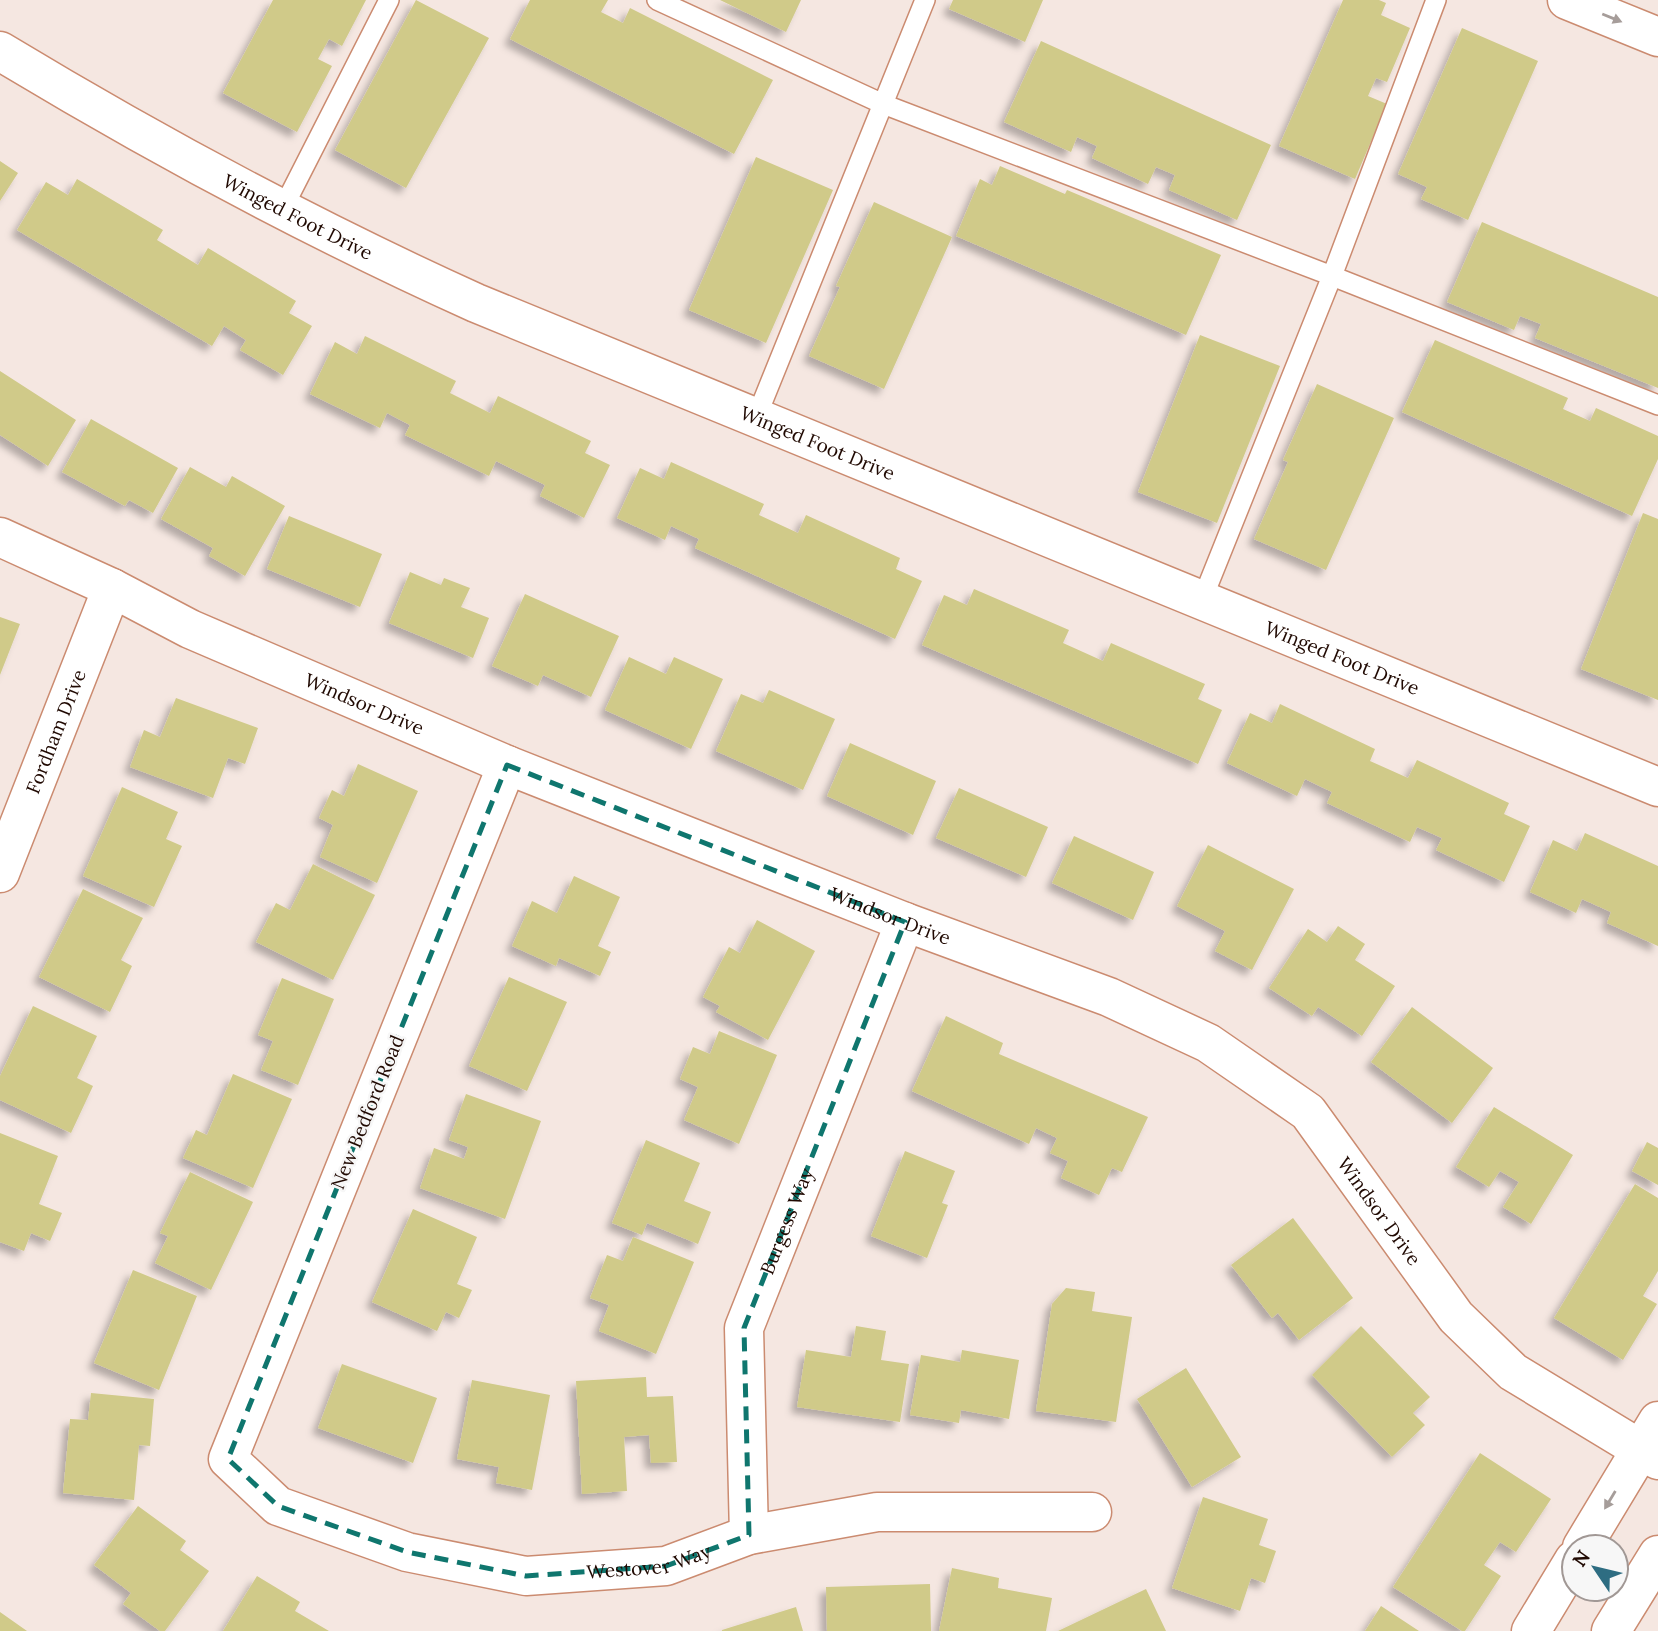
<svg xmlns="http://www.w3.org/2000/svg" width="1658" height="1631" font-family="Lora,serif">
<defs>
<filter id="shadow"><feDropShadow dx="-6" dy="6" stdDeviation="3.5" flood-color="#0004"/></filter>
</defs>
<rect width="100%" height="100%" fill="#f5e7e1"/>
<path fill="#d0ca89" filter="url(#shadow)" d="M273 0H366L342 46 329 39 318 59 332 66 297 132 223 93Z
M416 0 489 38 406 188 335 150Z
M530 0H608L601 12 623 23 630 8 773 80 734 154 510 39Z
M720 0H801L786 32Z
M953 0H1043L1025 42 949 9Z
M1343 0H1379L1386 3 1381 15 1410 28 1387 82 1376 78 1368 96 1387 104 1355 179 1279 146Z
M1462 28 1538 61 1468 220 1421 199 1427 187 1398 174Z
M1041 41 1271 145 1237 220 1169 190 1175 175 1156 167 1148 184 1092 158 1097 146 1077 137 1071 152 1004 122Z
M756 157 833 190 766 343 689 310Z
M0 161 18 173 0 201Z
M1000 166 1065 194 1067 190 1221 255 1186 335 956 236 980 179 992 185Z
M77 179 163 230 157 240 198 265 208 248 296 301 289 313 312 326 283 375 240 350 246 340 224 326 212 346 17 230 46 182 68 195Z
M874 202 952 237 884 389 809 356 840 287 836 286Z
M1482 222 1658 297V388L1535 338 1541 324 1520 316 1514 330 1447 302Z
M1200 335 1280 366 1217 523 1138 492Z
M365 336 456 381 450 393 490 413 498 396 591 441 585 453 610 465 584 518 540 496 545 485 496 461 489 476 405 435 410 425 387 413 380 428 310 394 335 342 357 354Z
M1435 340 1568 398 1563 409 1590 421 1596 408 1658 436V459L1632 516 1402 412Z
M0 371 76 420 48 466 0 435Z
M1317 384 1394 418 1326 570 1254 539 1288 462 1283 460Z
M91 419 178 468 153 513 129 500 125 506 62 472Z
M671 462 764 504 759 515 798 533 806 515 900 558 896 569 922 581 895 639 695 548 699 539 671 526 665 540 617 518 640 468 664 479Z
M190 467 226 487 232 476 285 506 245 576 209 556 213 548 161 519Z
M1643 513 1658 519V700L1581 669Z
M289 516 382 554 360 607 267 569Z
M410 572 441 585 444 578 470 588 461 607 489 618 473 658 389 623Z
M974 589 1069 630 1063 643 1103 661 1111 643 1205 684 1198 699 1222 710 1198 764 922 645 944 595 967 605Z
M525 594 619 636 591 697 543 675 538 686 492 666Z
M0 617 20 624 0 675Z
M629 657 666 674 674 657 723 679 691 749 605 710Z
M769 690 835 719 803 790 716 751 741 694 763 703Z
M176 698 258 728 245 764 228 758 213 798 130 767 144 730 160 737Z
M1280 704 1375 749 1370 761 1408 778 1417 760 1509 803 1504 814 1530 826 1504 882 1436 850 1442 838 1417 827 1410 842 1327 803 1332 792 1305 779 1297 796 1227 763 1250 713 1272 723Z
M850 743 936 781 913 835 827 796Z
M358 764 418 791 377 883 320 857 333 825 319 818 332 790 344 796Z
M122 787 178 812 166 839 182 846 154 907 83 876Z
M959 788 1048 827 1026 877 936 838Z
M1585 833 1658 866V946L1607 923 1611 912 1582 899 1576 913 1530 892 1553 840 1577 851Z
M1074 836 1154 872 1133 920 1052 883Z
M1208 845 1294 889 1252 970 1215 951 1225 931 1177 906Z
M313 864 375 895 333 980 256 942 276 903 290 910Z
M574 876 620 897 598 946 611 952 600 976 559 958 556 966 512 946 532 901 557 913Z
M83 889 143 918 121 960 132 966 110 1012 39 977Z
M757 920 815 951 768 1040 716 1012 720 1006 703 997 729 947 740 953Z
M1338 926 1365 944 1355 960 1395 986 1362 1036 1318 1007 1312 1016 1269 988 1308 929 1327 942Z
M509 977 567 1002 527 1091 469 1066Z
M282 978 334 999 298 1085 261 1070 273 1041 258 1035Z
M33 1006 97 1036 77 1078 93 1086 71 1133 0 1100V1076Z
M1412 1007 1493 1068 1452 1123 1371 1062Z
M946 1016 1003 1043 999 1054 1148 1117 1122 1172 1112 1168 1099 1195 1061 1178 1068 1161 1050 1153 1057 1138 1036 1128 1029 1144 912 1091Z
M719 1031 777 1055 739 1144 684 1120 698 1087 680 1079 693 1047 710 1054Z
M233 1074 292 1099 253 1188 183 1158 196 1130 207 1135Z
M466 1094 541 1121 505 1219 420 1188 434 1148 464 1159 468 1147 449 1140Z
M1494 1107 1573 1155 1531 1224 1503 1207 1519 1182 1500 1171 1489 1187 1456 1167Z
M0 1133 58 1156 39 1204 62 1213 50 1241 31 1233 24 1251 0 1242Z
M646 1140 700 1163 684 1201 711 1212 698 1244 647 1223 642 1235 612 1223Z
M1647 1142 1658 1148V1185L1632 1171Z
M905 1151 955 1171 942 1203 948 1205 927 1258 871 1236Z
M190 1172 253 1202 211 1290 155 1263 168 1236 160 1233Z
M1635 1184 1658 1198V1271L1643 1296 1657 1304 1623 1360 1554 1318Z
M413 1209 477 1237 457 1284 472 1290 459 1318 446 1312 437 1331 372 1302Z
M1293 1218 1353 1298 1299 1340 1278 1313 1272 1318 1231 1265Z
M633 1237 694 1262 656 1354 599 1331 609 1305 590 1298 607 1255 623 1261Z
M133 1270 197 1296 159 1390 94 1363Z
M1066 1288 1095 1292 1092 1311 1132 1317 1116 1422 1036 1411 1052 1304Z
M856 1326 886 1331 881 1360 909 1364 900 1422 797 1407 806 1350 851 1357Z
M1361 1326 1430 1397 1413 1413 1425 1425 1392 1457 1312 1375Z
M962 1350 1019 1360 1009 1419 961 1410 959 1423 910 1415 921 1355 960 1362Z
M342 1364 437 1398 413 1463 318 1428Z
M1186 1368 1241 1457 1192 1487 1137 1399Z
M646 1377 647 1397 673 1396 677 1462 651 1463 649 1435 624 1437 627 1491 582 1494 576 1381Z
M472 1380 550 1395 532 1490 496 1483 499 1467 457 1459Z
M91 1393 154 1399 150 1446 139 1445 134 1500 63 1493 70 1419 88 1420Z
M1480 1453 1551 1499 1516 1552 1500 1542 1484 1565 1501 1576 1465 1631H1462L1393 1587Z
M1203 1497 1268 1519 1259 1545 1276 1551 1265 1583 1251 1578 1240 1611 1172 1588Z
M138 1506 186 1541 180 1550 209 1571 165 1631H160L123 1604 131 1593 94 1565Z
M952 1568 999 1578 998 1588 1052 1598 1046 1631H939Z
M257 1576 300 1602 295 1611 329 1631H223Z
M930 1584 931 1631H827L826 1587Z
M1146 1589 1166 1631H1058Z
M1381 1606 1419 1631H1365Z
M796 1607 803 1631H722V1630Z
M0 1612 27 1631H0Z"/>
<g fill="none" stroke-linecap="round" stroke-linejoin="round">
<g stroke="#cb8b70" stroke-width="22">
<path id="service" d="M657 0 883 104 1332 276 1658 405
M282 210 389 0
M756 418 925 0
M1202 600 1332 276 1436 0"/>
</g>
<g stroke="#cb8b70" stroke-width="41">
<g id="minor">
<path id="s1" d="M0 51C154 144 312 229 476 303L1658 787"/>
<path id="s2" d="M0 537 112 588 190 629 507 765 905 922 1109 997 1208 1043 1308 1112 1456 1317 1513 1372 1658 1460"/>
<path id="s3" d="M507 765 228 1459 278 1506 407 1552 526 1576 666 1566 749 1535 877 1512H1092"/>
<path id="s4" d="M0 873 112 588"/>
<path id="s5" d="M749 1535 744 1328 905 922"/>
</g>
</g>
<g stroke="#cb8b70" stroke-width="41">
<path id="tertiary" d="M1567 0 1658 37
M1582 1547 1658 1421
M1531 1631 1574 1560
M1611 1631 1658 1555"/>
</g>
<use href="#service" stroke="#fff" stroke-width="19"/>
<use href="#minor" stroke="#fff" stroke-width="38"/>
<use href="#tertiary" stroke="#fff" stroke-width="38"/>
</g>
<defs><path id="oneway-solid" d="M-6-.8H1V-3.2L6.5 0L1 3.2V.8H-6Z" transform="scale(1.75)"/></defs>
<g fill="#a69d9a">
<use href="#oneway-solid" transform="translate(1612 18) rotate(22)"/>
<use href="#oneway-solid" transform="translate(1610 1500) rotate(121)"/>
</g>
<path fill="none" stroke="#0f766e" stroke-width="5" stroke-dasharray="14 9" stroke-linejoin="round" d="M507 765 905 922 744 1328 749 1535 666 1566 526 1576 407 1552 278 1506 228 1459Z"/>
<g text-anchor="middle" stroke-width="5" stroke-linejoin="round" paint-order="stroke">
<g font-size="19" fill="#200902" stroke="#f7f7f7">
<text dy="7" stroke="none"><textPath href="#s1" startOffset="341">Winged Foot Drive</textPath></text>
<text dy="7" stroke="none"><textPath href="#s1" startOffset="908">Winged Foot Drive</textPath></text>
<text dy="7" stroke="none"><textPath href="#s1" startOffset="1475">Winged Foot Drive</textPath></text>
<text dy="7" stroke="none"><textPath href="#s2" startOffset="401">Windsor Drive</textPath></text>
<text dy="7" stroke="none"><textPath href="#s4" startOffset="152">Fordham Drive</textPath></text>
<text dy="7" stroke="none"><textPath href="#s2" startOffset="968">Windsor Drive</textPath></text>
<text transform="translate(367 1112) rotate(-68)" y="7">New Bedford Road</text>
<text dy="7" stroke="none"><textPath href="#s2" startOffset="1554">Windsor Drive</textPath></text>
<text dy="7" stroke="none"><textPath href="#s5" startOffset="322">Burgess Way</textPath></text>
<text dy="7" stroke="none"><textPath href="#s3" startOffset="1199">Westover Way</textPath></text>
</g>
</g>
<g transform="translate(1595 1568) rotate(305)"><circle r="33" fill="#f7f7f7" stroke="#a19895" stroke-width="2"/>
<path d="M0-5L12 26L0 18L-12 26Z" fill="#2e6d82"/>
<text y="-10" font-size="19" font-weight="bold" text-anchor="middle" fill="#200902">N</text>
</g>
</svg>
